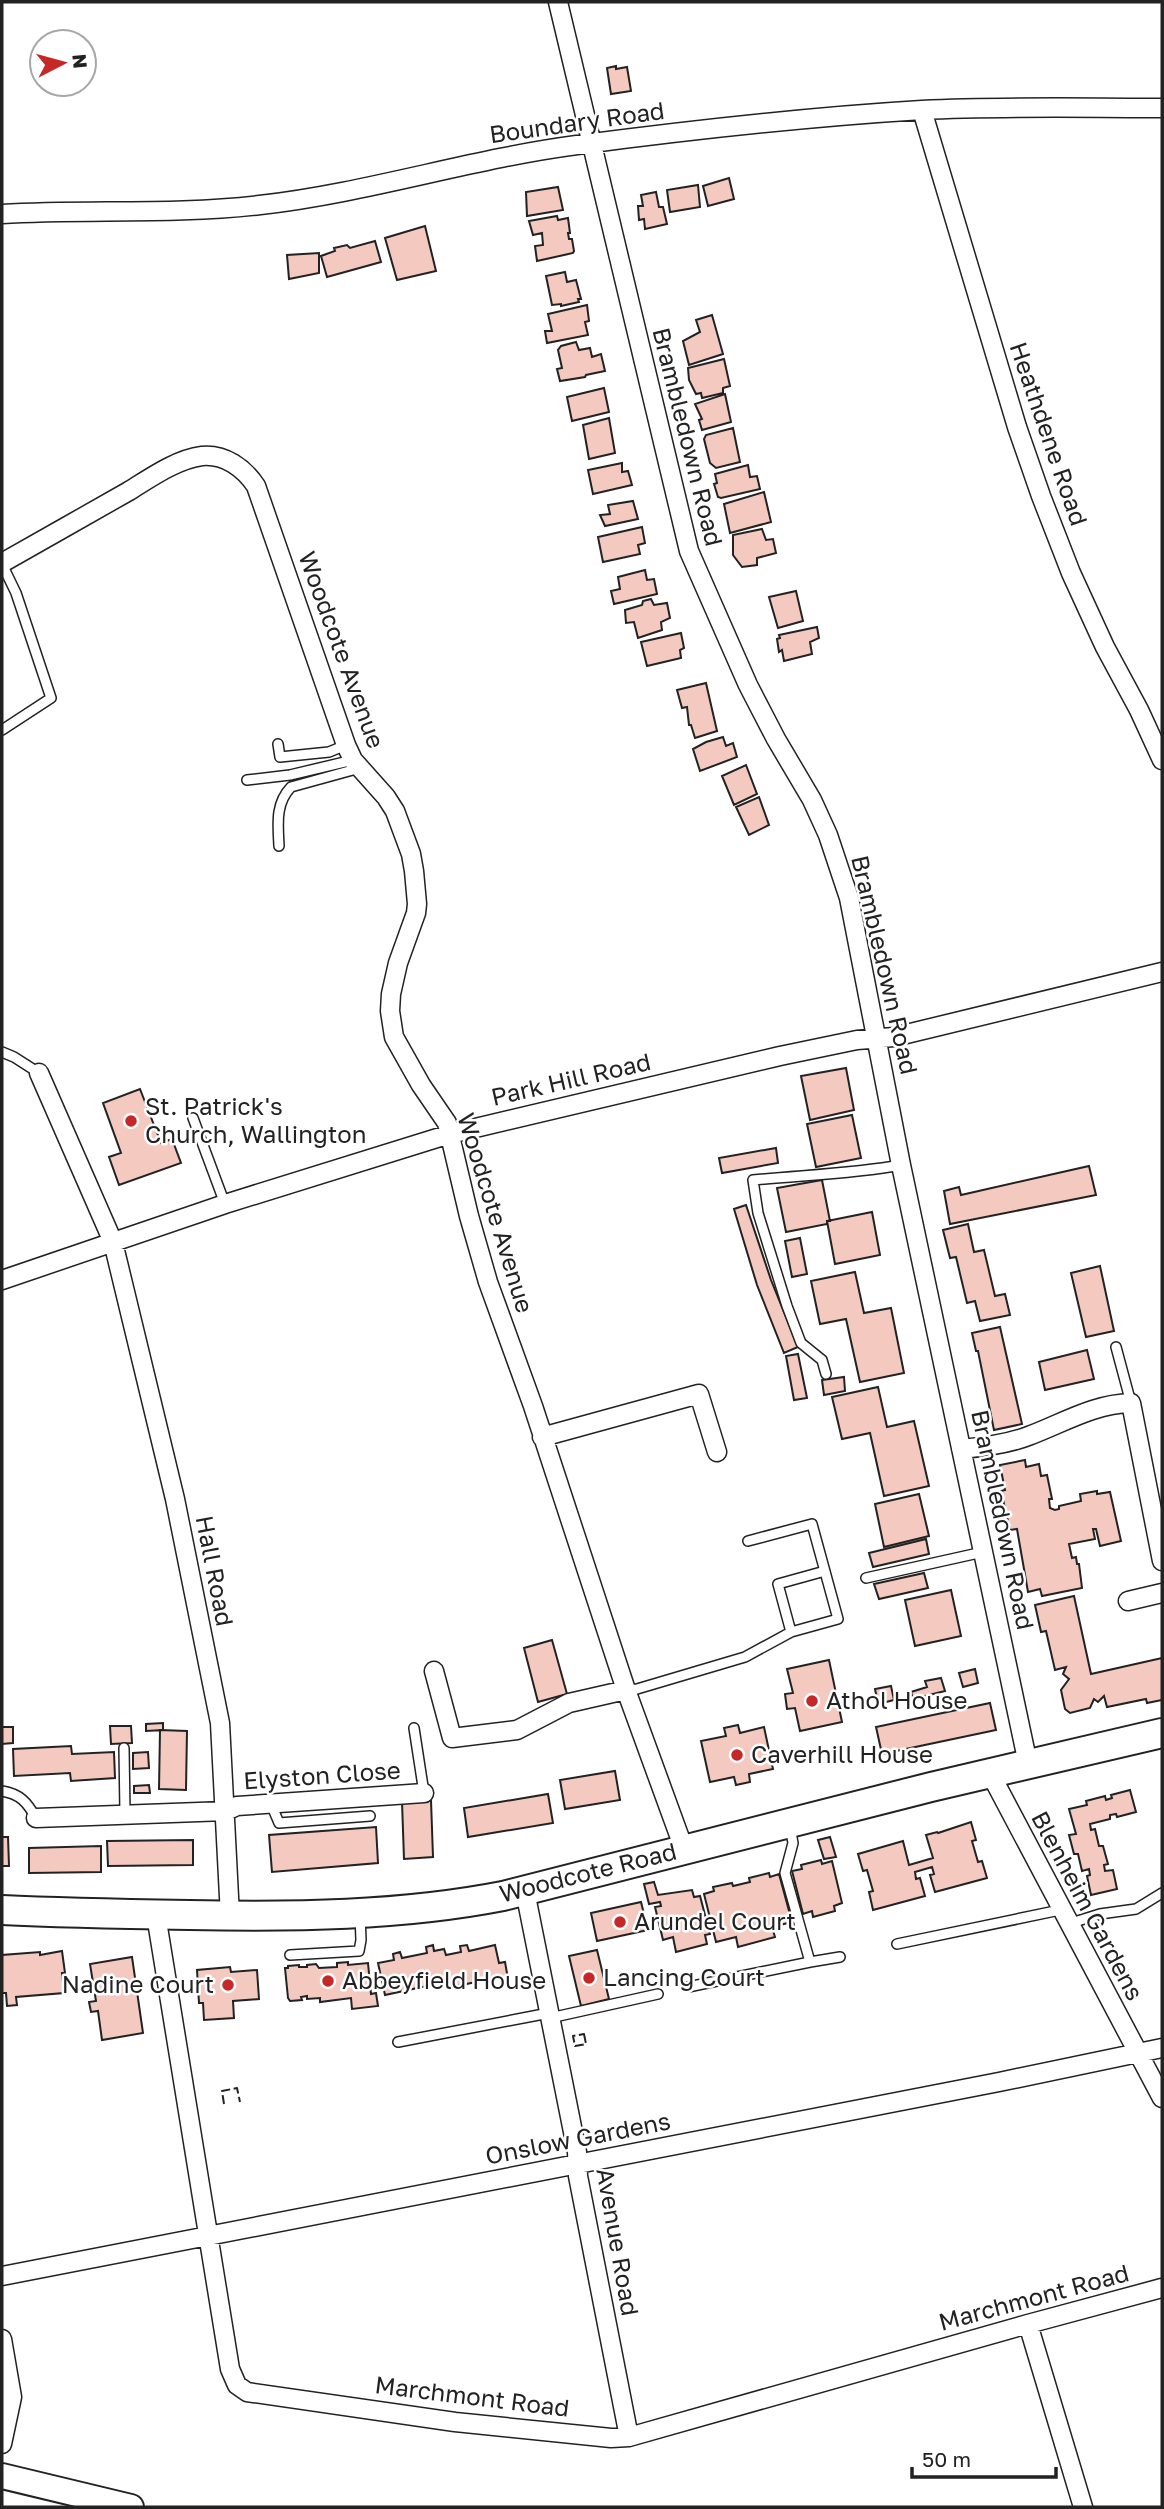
<svg xmlns="http://www.w3.org/2000/svg" width="1164" height="2509" font-family="'Golos Text',sans-serif">
<rect width="100%" height="100%" fill="#fff"/>
<path fill="#f3c9c0" stroke="#222" stroke-width="2" d="M616 66V69L627 67 631 91 611 94 607 68Z
M729 178 734 199 708 206 703 186Z
M698 185 700 207 670 212 667 190Z
M558 187 563 210 527 216 526 192Z
M656 192 659 207H663L667 224 645 229 644 219 639 220 638 206H643L641 195Z
M557 216 558 220 568 218 570 233H568L569 239H572L574 251 573 253 537 261 535 246 543 245 542 233 533 235 529 221Z
M425 226 436 271 397 280 385 238Z
M375 241 381 262 327 277 321 256 335 251 334 248 347 245 350 248Z
M319 253V273L289 279 287 255Z
M565 272 567 282 576 280 581 299H578L579 302 561 306V304L552 305 546 276Z
M587 305 589 321 585 322 588 335 547 343 545 331H552L548 314Z
M712 315 723 354 689 365 683 341 700 332 696 320Z
M576 342 579 350 590 348 592 357 601 354 605 371 586 375 585 377 560 381 557 369 562 368 558 350 561 346Z
M724 359 730 386 723 388V393L702 398 701 393 696 394 689 380 688 368Z
M604 388 609 412 572 421 567 397Z
M725 394 731 422 702 430 699 420 702 419 695 404Z
M609 418 615 453 589 459 583 425Z
M733 428 740 462 716 468 710 463 704 439 706 435Z
M622 463V472L628 471 632 485 593 494 588 470Z
M748 465 750 477 757 476 760 489 721 498 718 497 714 484 717 483 715 474Z
M764 492 771 522 730 533 724 504Z
M633 501 638 519 605 526 600 515 610 514 608 505Z
M642 527 645 543 638 545 640 554 603 562 598 537Z
M762 529 766 540 773 539 776 553 757 558V565L742 567 733 555V535Z
M645 570 647 580 654 579 657 594 614 604 611 591 620 589 618 577Z
M796 591 803 621 778 628 769 597Z
M651 599 654 605 667 603 670 618 661 622 662 630 638 638 634 622 626 623 625 610 642 605 643 601Z
M817 627 819 638 810 642 812 654 784 661 782 650 779 652 777 639 780 638 779 635Z
M681 633 684 648 680 650 681 658 647 666 641 642Z
M706 683 717 731 695 738 691 725H689L687 707 682 708 677 690Z
M723 737 726 746 733 743 737 757 700 771 693 749 706 742Z
M746 765 757 794 734 805 722 776Z
M759 797 769 825 749 835 736 807Z
M846 1068 854 1110 810 1120 801 1076Z
M140 1089 161 1143 172 1139 181 1163 119 1185 109 1157 121 1153 103 1103Z
M852 1115 861 1158 816 1167 807 1124Z
M776 1148 778 1163 722 1173 719 1158Z
M1089 1166 1096 1195 950 1224 944 1191 959 1187 961 1195Z
M822 1180 830 1221H827V1224L786 1232 777 1188Z
M746 1205 771 1280 798 1347 784 1353 757 1285 734 1209Z
M872 1212 880 1255 835 1264 827 1221Z
M968 1224 974 1252 984 1250 995 1296 1005 1294 1010 1315 980 1321 975 1301 967 1303 956 1257 950 1258 943 1230Z
M800 1238 807 1274 792 1277 785 1241Z
M1100 1266 1114 1331 1086 1337 1071 1273Z
M855 1272 864 1313 891 1308 904 1373 860 1382 846 1319 820 1324 811 1281Z
M1000 1327 1022 1424 994 1430 978 1351H976L972 1333Z
M1087 1350 1094 1379 1045 1390 1039 1362Z
M798 1354 807 1398 794 1400 786 1356Z
M844 1377 845 1391 824 1395 822 1380Z
M878 1387 887 1427 914 1421 929 1486 884 1496 870 1433 842 1439 832 1397Z
M1025 1460 1026 1467 1039 1464 1041 1476 1047 1475 1052 1499H1049L1050 1508 1055 1510 1059 1509V1506L1081 1501 1080 1494 1097 1491V1494L1110 1492 1121 1541 1100 1546 1096 1529H1093L1095 1539 1069 1544 1072 1558 1076 1557 1077 1564H1079L1082 1588 1042 1596 1040 1589 1028 1592 1017 1529 1010 1530 1001 1491 1005 1490 1000 1465Z
M919 1494 929 1536 884 1547 875 1504Z
M926 1539 929 1554 873 1567 869 1553Z
M924 1573 928 1588 879 1599 874 1584Z
M951 1590 961 1636 915 1646 905 1600Z
M1074 1596 1091 1674 1162 1658V1700L1147 1703 1146 1699 1107 1707 1104 1696 1098 1702 1094 1699 1090 1708 1070 1713 1065 1709 1061 1690 1069 1679 1063 1674 1066 1667 1055 1670 1046 1631 1041 1632 1035 1605Z
M552 1640 567 1694 538 1702 524 1648Z
M829 1660 842 1722 800 1731 795 1708 787 1709 785 1694 793 1693 787 1669Z
M975 1669 978 1683 963 1687 959 1673Z
M941 1678 945 1691 913 1699 911 1692 927 1687 925 1681Z
M891 1686 894 1700 878 1704 875 1689Z
M990 1703 996 1730 882 1754 876 1727Z
M163 1723V1730L146 1731V1724Z
M738 1725 740 1733 764 1727 773 1769 749 1774 750 1782 736 1785 734 1777 710 1782 701 1741 726 1736 724 1728Z
M110 1726H131L132 1743 111 1744Z
M2 1727H13V1743L2 1744Z
M160 1730 187 1731 186 1790 159 1789Z
M71 1746 72 1754 114 1752 115 1778 71 1781 70 1773 14 1776 13 1749Z
M148 1752 149 1768 133 1769V1753Z
M615 1771 620 1800 565 1809 560 1780Z
M149 1785 150 1793H134V1786Z
M1130 1790 1136 1812 1117 1817 1116 1814 1110 1815V1819L1090 1824 1091 1830 1095 1829 1099 1846H1103L1108 1864 1104 1865 1105 1871 1113 1870 1117 1889 1091 1895 1087 1876 1090 1875 1089 1869 1082 1871 1078 1854H1074L1069 1835 1076 1834 1069 1809 1087 1805 1086 1801 1105 1796 1106 1800 1112 1798 1111 1795Z
M548 1794 553 1823 468 1837 464 1808Z
M431 1800 433 1857 404 1859 402 1802Z
M971 1822 976 1840 972 1841 978 1862 982 1861 987 1878 935 1892 930 1875 934 1874 932 1867 915 1872 916 1879 920 1878 925 1896 873 1910 869 1892 873 1891 867 1870 863 1871 858 1854 903 1841 909 1865 933 1858 926 1835 937 1832 938 1833Z
M376 1827 378 1863 272 1872 269 1835Z
M2 1837H8L9 1866H2Z
M830 1837 836 1857 824 1859 818 1840Z
M193 1840V1865L108 1866 107 1841Z
M101 1846V1872L29 1873V1848Z
M821 1860 822 1864 832 1861 842 1903 834 1906 835 1911 813 1917 812 1911 803 1914 792 1871 802 1869 801 1865Z
M769 1873 770 1877 779 1874 792 1922 772 1927 775 1937 738 1947 736 1937 716 1942 704 1894 714 1891 713 1887 732 1883 733 1886 750 1882 749 1878Z
M654 1882 658 1895 692 1890 694 1897 700 1896 710 1934 705 1935 707 1944 676 1952 673 1937 663 1940 655 1907 661 1906 660 1902 649 1904 644 1884Z
M641 1902 648 1930 597 1941 591 1913Z
M433 1945 434 1951 444 1949 446 1955 461 1952 460 1946 467 1945 469 1951 495 1945 499 1963 505 1962 508 1979 501 1981 500 1977 452 1987 450 1981 385 1995 378 1963 394 1960 393 1954 400 1952 402 1958 427 1953 426 1947Z
M597 1950 609 1999 581 2006 569 1956Z
M62 1951 65 1973H62L64 1993 16 1997 17 2005 7 2006 6 1993H2V1955L40 1952V1955Z
M132 1957 143 2033 102 2040 98 2011 91 2012 89 2002 96 2001 90 1964Z
M348 1962V1965L368 1963 371 1994 376 1993 378 2006 352 2009 351 1998 320 2002V1998L307 1999V1996L301 1997 302 2000 290 2001 288 1998 285 1968H288V1966L299 1965V1967H307V1965L316 1964 319 1968 337 1967V1963Z
M230 1967 231 1972 257 1970 259 1999 233 2001 234 2018 204 2020 203 2003H199L197 1970Z"/>
<g fill="none" stroke-linecap="round" stroke-linejoin="round">
<g stroke="#222" stroke-width="12">
<path id="lane" d="M2 564 16 593 51 698 2 730
M278 744 280 757 329 752 346 745
M247 780 290 775 353 760
M279 846C278 824 275 804 291 787L360 768
M2 1052 14 1057 39 1073
M193 1118 225 1204
M1116 1347 1131 1403
M826 1374 822 1360 801 1343 787 1306 758 1213 753 1180C803 1175 852 1174 901 1165
M866 1578 983 1552
M791 1632 778 1584 825 1571
M626 1690 637 1689 745 1657 791 1632 838 1619 812 1524 748 1541
M414 1728 424 1793
M124 1748 125 1813
M2 1791C20 1794 27 1802 36 1818
M271 1804 279 1823 370 1816
M1068 1924 1100 1914 1136 1909 1162 1893
M897 1944 1060 1910
M290 1955 359 1951 361 1940 360 1915
M810 1962 840 1957
M688 1987 810 1962 785 1873 793 1843 790 1827
M550 2018 658 1994
M398 2042 549 2013"/>
</g>
<g stroke="#222" stroke-width="21">
<path id="street" d="M558 2 689 551 748 685 776 739 812 800 828 835 849 898 901 1165 1028 1764
M922 110 1017 427 1041 496 1071 573 1105 647 1139 710 1162 760
M2 214C88 209 174 215 260 205 367 193 470 159 577 145 691 130 807 117 922 110 1001 106 1082 108 1162 108
M2 563C44 539 87 515 129 491 150 478 177 459 202 456 225 454 244 468 256 486L346 745 353 760 386 797 395 811 411 854 414 871 417 904 416 913 398 963 391 994 390 1011 394 1037 421 1085 447 1123 469 1216 488 1282 533 1406 626 1690 684 1849
M39 1073 113 1242 175 1499 220 1723 230 1916
M2 1280 225 1204 450 1134 780 1056 857 1040 894 1037 1162 972
M542 1437 699 1394 717 1452
M961 1449C985 1447 1009 1444 1031 1435 1065 1422 1094 1404 1131 1403L1162 1561
M1128 1601 1162 1593
M434 1671 452 1738 517 1730 569 1703 626 1690
M990 1773 1162 2098
M36 1818 226 1811 237 1806 424 1793
M525 1891 577 2152 578 2176 629 2437
M156 1915 230 2369 237 2385 247 2392 455 2422 611 2438 629 2437 1028 2324 1162 2288
M2 2276 999 2082 1162 2048
M1028 2324 1083 2507
M2 2339 12 2397 2 2444"/>
</g>
<g stroke="#222" stroke-width="28">
<path id="secondary" d="M2 2476 131 2507"/>
</g>
<g stroke="#222" stroke-width="32">
<path id="primary" d="M2 1910C64 1913 126 1914 189 1915 294 1917 400 1916 503 1896L931 1787 1162 1733"/>
</g>
<use href="#lane" stroke="#fff" stroke-width="9"/>
<use href="#street" stroke="#fff" stroke-width="18"/>
<use href="#secondary" stroke="#fff" stroke-width="24"/>
<use href="#primary" stroke="#fff" stroke-width="28"/>
<path stroke="#222" stroke-width="2" stroke-dasharray="9 3.5" stroke-linecap="butt" d="M584 2034 586 2044 575 2046 573 2036Z
M224 2104 222 2091 237 2088 240 2102"/>
</g>
<g fill="#c62828" stroke="#fff" stroke-width="2.5">
<circle cx="131" cy="1121" r="7"/>
<circle cx="812" cy="1701" r="7"/>
<circle cx="737" cy="1755" r="7"/>
<circle cx="620" cy="1922" r="7"/>
<circle cx="589" cy="1978" r="7"/>
<circle cx="328" cy="1981" r="7"/>
<circle cx="228" cy="1985" r="7"/>
</g>
<g text-anchor="middle" stroke-width="5" stroke-linejoin="round" paint-order="stroke">
<g font-size="24" fill="#222" stroke="#fff">
<text transform="translate(577 123) rotate(-8)" y="8">Boundary Road</text>
<text transform="translate(1048 434) rotate(71)" y="8">Heathdene Road</text>
<text transform="translate(687 437) rotate(76)" y="8">Brambledown Road</text>
<text transform="translate(341 650) rotate(70)" y="8">Woodcote Avenue</text>
<text transform="translate(884 965) rotate(77)" y="8">Brambledown Road</text>
<text transform="translate(571 1080) rotate(-13)" y="8">Park Hill Road</text>
<text transform="translate(495 1213) rotate(73)" y="8">Woodcote Avenue</text>
<text transform="translate(1002 1520) rotate(78)" y="8">Brambledown Road</text>
<text transform="translate(214 1571) rotate(79)" y="8">Hall Road</text>
<text transform="translate(322 1776) rotate(-4)" y="8">Elyston Close</text>
<text transform="translate(588 1873) rotate(-14)" y="8">Woodcote Road</text>
<text transform="translate(1087 1906) rotate(62)" y="8">Blenheim Gardens</text>
<text transform="translate(578 2139) rotate(-11)" y="8">Onslow Gardens</text>
<text transform="translate(617 2242) rotate(80)" y="8">Avenue Road</text>
<text transform="translate(1034 2298) rotate(-15)" y="8">Marchmont Road</text>
<text transform="translate(472 2397) rotate(7)" y="8">Marchmont Road</text>
</g>
<g font-size="24" fill="#222" stroke="#fff" text-anchor="start">
<text x="145" y="1115">St. Patrick's<tspan x="145" dy="28">Church, Wallington</tspan></text>
<text x="826" y="1709">Athol House</text>
<text x="751" y="1763">Caverhill House</text>
<text x="634" y="1930">Arundel Court</text>
<text x="603" y="1986">Lancing Court</text>
<text x="342" y="1989">Abbeyfield House</text>
<text x="214" y="1993" text-anchor="end">Nadine Court</text>
</g>
</g>
<rect width="1164" height="2509" fill="none" stroke="#222222" stroke-width="7"/>
<g transform="translate(63 63) rotate(84)"><circle r="33" fill="#ffffff" stroke="#a7a7a7" stroke-width="2"/>
<path d="M0-5L12 26L0 18L-12 26Z" fill="#c62828"/>
<text y="-10" font-size="19" font-weight="bold" text-anchor="middle" fill="#222222">N</text>
</g>
<path d="M912 2467v10h144v-10" fill="none" stroke="#222222" stroke-width="3.5"/>
<text x="922" y="2467" font-size="21" fill="#222222" stroke="#ffffff" stroke-width="5" paint-order="stroke">50 m</text>
</svg>
